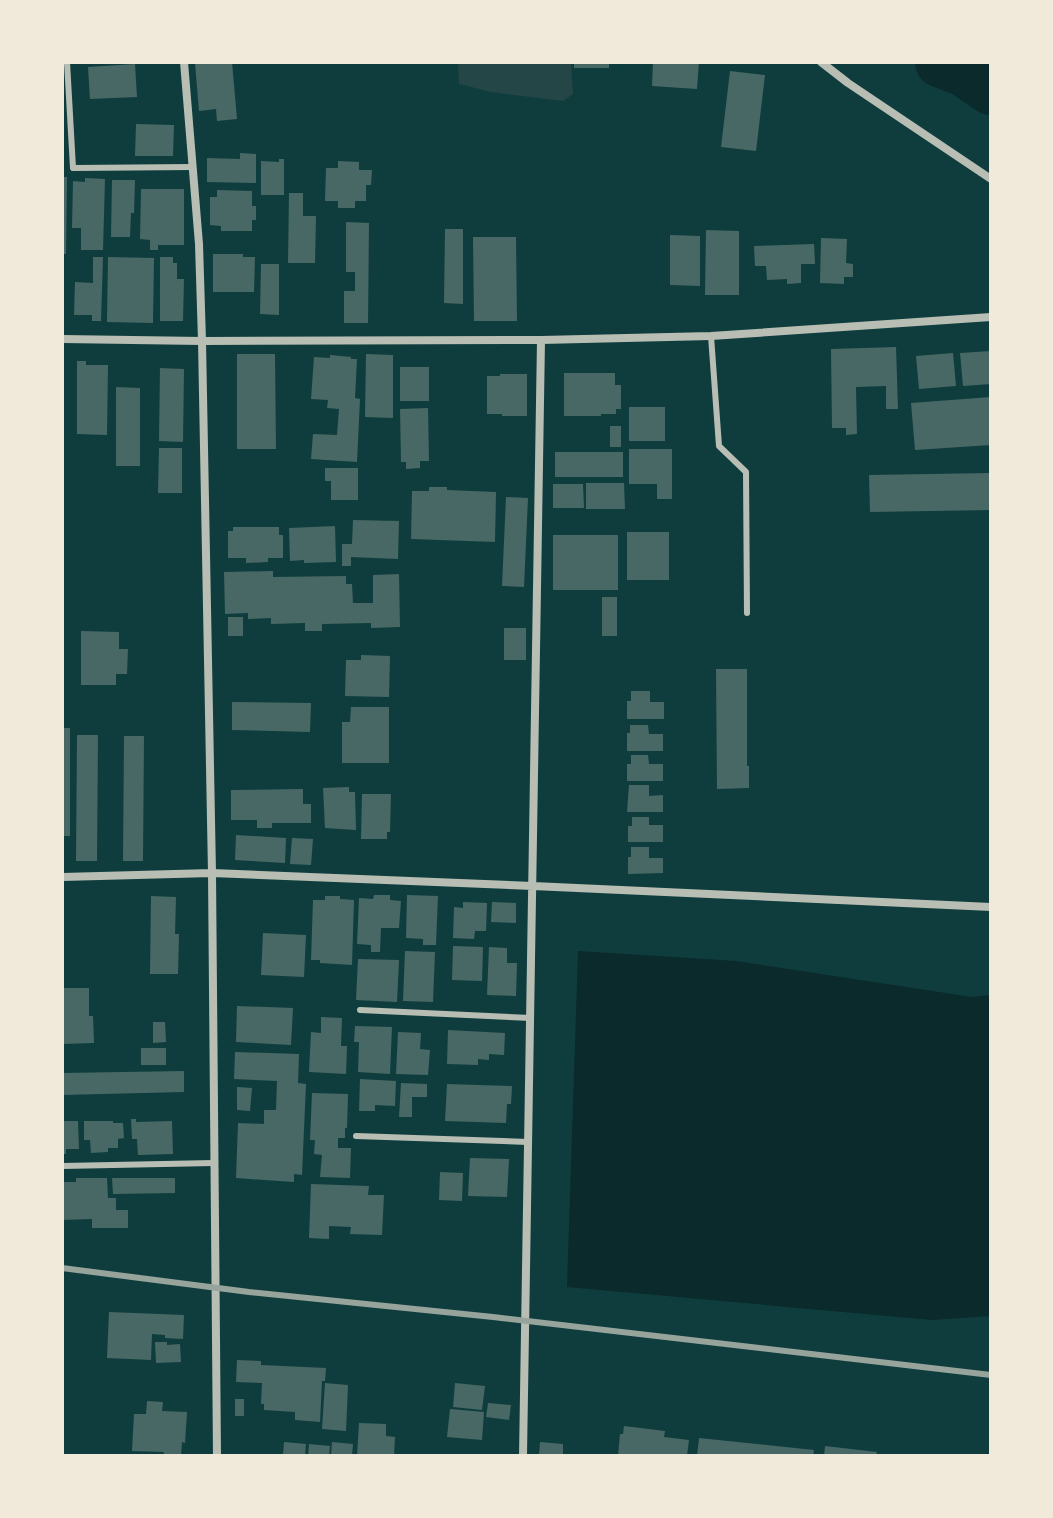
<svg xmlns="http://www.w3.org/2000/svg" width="1053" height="1518" font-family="'Nunito Sans',sans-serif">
<rect width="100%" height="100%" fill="#0f3d3e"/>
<path fill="#244646" d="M458 62H571L573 94 563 101 491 92 459 84Z"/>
<path fill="#0a2a2b" d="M578 951 736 961 972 997 991 995V1316L932 1320 567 1287Z"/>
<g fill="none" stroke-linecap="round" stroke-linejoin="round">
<path stroke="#0a2a2b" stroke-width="52" d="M941 62 965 71 991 89"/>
</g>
<path fill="#486865" d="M232 62 237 119 217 121 216 109 199 111 195 63Z
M574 62H609V68H574Z
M653 62H699L697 89 652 86Z
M135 64 137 97 90 99 88 67Z
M730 71 765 75 756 151 721 147Z
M136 124 174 125 173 156H135Z
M240 153 256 154V183L207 182V158L240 159Z
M279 159H284V195H261V161L279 162Z
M338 161 359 162V170H372L371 185H366V201H355V208H338V201H325L326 168H338Z
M62 177H67L66 254H62Z
M85 178 105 179 103 250H81V228H72L73 181 85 182Z
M112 180H135L134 213H131L130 237H111Z
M141 189H184V245H158V250H150V240L140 239Z
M217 190 252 191V206H256V220H252V231H221V226L210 225V197H217Z
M289 193H303V216H316L315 263H288Z
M346 222 369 223 368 323H344V291H355V272H346Z
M445 229H463V304L444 303Z
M706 230 739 231V295H705Z
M670 235 700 236V286L670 285Z
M473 237H516L517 321H474Z
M821 238 847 239 846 263 853 264V277H844V284L820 283Z
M814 244 815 264H801V283L787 284V279L767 280 766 266H755L754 246Z
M213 254H243V257H255L254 292H213Z
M93 257H103L101 321H92V315H74L75 282 93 283Z
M108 257 154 258 153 323 107 322Z
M160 257H173V263H177V279H184L183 321H160Z
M261 264H279V315L260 314Z
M896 347 898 409H886V386L856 387 857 434 846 435V428H832L831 349Z
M991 351V384L963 386 960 353Z
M953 353 956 386 919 389 916 356Z
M237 354H275L276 449H237Z
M366 354 393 355V418L365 417Z
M330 355 351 357V359H357L355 398 360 399 357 462 311 459 313 434 337 435 339 409 327 408 328 400 311 399 314 357 330 358Z
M77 361H86V365H108L107 435 77 434Z
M400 367H429V401H400Z
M160 368 184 369 183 442 159 441Z
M564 373H615V385H621V409H616V414H601V416H564Z
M500 374H527V416H502V414H487V376H500Z
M116 387 140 388V466H116Z
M991 397V445L915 450 911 403Z
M629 407H665V441H629Z
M428 408 429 461H420V468L406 469V462H401L400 409Z
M610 426H621V447H610Z
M159 448H182V493H158Z
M629 449H672V499H657V484H629Z
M555 452H623V477H555Z
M325 468H358V500H331V481H325Z
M991 473V510L870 512 869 475Z
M586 483H624L625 509H586Z
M553 484H583L584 508H553Z
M429 487H447V490L496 492 495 542 411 539 412 491H429Z
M506 497 528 498 524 587 502 586Z
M353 520 399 521 398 559 351 557V566H342V544H352Z
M335 526 336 562 304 563V560L290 561 289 528Z
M233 527H279V535H283V558H268V562L246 563V558H228V531H233Z
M627 532H669V580H627Z
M553 535H618V590H553Z
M273 571V577L346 576V584H352L353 603H373V575L399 574 400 627 371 628V623L322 624V631H305V623L271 624V618L248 619V613L225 614 224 572Z
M602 597H617V636H602Z
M228 617H243V636H228Z
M504 628H526V660H504Z
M81 631 119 632V649H128L127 674H116V685H81Z
M361 655 390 656 389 697 345 696 346 660H361Z
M716 669H747V766H749V788L717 789Z
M631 691H650V702H664V719H627V701H631Z
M232 702 311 703 310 732 232 730Z
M351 707H389V763H342V722H350Z
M630 725H648L649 734H663V751H627V733H630Z
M62 728H70V836H62Z
M77 735H98L97 861H76Z
M124 736H144L143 861H123Z
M631 755H648L649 764H663V781H627V764H631Z
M629 785H649V796L663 795V812H627Z
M349 787V792H355L356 830 325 828 323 788Z
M303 789V804H311V823H272V828H257V820H231V790Z
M362 794H391L390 832H387V839H361Z
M632 817H649V825H663V842H628V826H632Z
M236 835 286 838 285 863 235 860Z
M292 838 313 839 311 865 290 864Z
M631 847H649V858H663V873L628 874V857H631Z
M374 895H390V900L401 901 399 928H381L380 952H371V945L357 944 359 898 373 899Z
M407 895 438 896 436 945H423V939L406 938Z
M151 896 176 897 175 934H179L178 974H150Z
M325 896H340V899L354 900 352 965 320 963V960H311L313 900H325Z
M463 902 487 903 486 931H475L474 939 453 938 454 907 463 908Z
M492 902 516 903V923L491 922Z
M263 933 306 935 304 977 261 975Z
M453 946 483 947 482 981 452 980Z
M489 947 507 948V963H517L516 996 487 995Z
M405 951 435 952 433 1002 403 1001Z
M358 959 399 960 397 1002 356 1000Z
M62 988H89V1016H93L94 1043 63 1044Z
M237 1006 293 1008 291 1045 236 1042Z
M321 1017 342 1018 341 1046H347L346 1074 309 1072 311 1032 321 1033Z
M153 1022H165L166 1042 153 1043Z
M355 1026 392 1027 390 1074 358 1072 359 1042H354Z
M448 1030 505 1033 504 1055 489 1054V1060L478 1059V1065L447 1064Z
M398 1032 421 1033 420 1049 430 1050 428 1075 396 1074Z
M141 1048H166V1065H141Z
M235 1052 299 1054 298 1083 306 1084 302 1175 294 1174V1182L236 1178 238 1123 264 1124V1110H276L277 1081 234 1079Z
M184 1071V1092L62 1095V1073Z
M360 1079 396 1081 395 1106 375 1105V1111H359Z
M401 1083 427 1084V1097H412V1117H399Z
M447 1084 512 1086 511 1104H507L506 1123 445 1121Z
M237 1087 252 1088 250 1111 237 1110Z
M312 1093 348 1094 347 1128H345V1138H338V1148H351L350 1178 320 1177 322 1155 314 1154 315 1140H310Z
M131 1119H136V1122L172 1121 173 1154 138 1155 137 1139H132Z
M62 1121H78L79 1149H66V1154H62Z
M84 1121H113V1123H123L124 1138 118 1139V1148H108V1152L91 1153 90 1140H84Z
M470 1158 509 1159 507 1197 468 1196Z
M440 1172 463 1173 462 1201 439 1200Z
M76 1178H107L108 1198H116V1210H128V1228H92V1219L62 1220V1182H76Z
M112 1178H175V1193L113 1194Z
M311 1184 369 1186 368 1195H384L382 1235 350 1234 351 1227 329 1226V1239L309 1238Z
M109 1312 184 1315 183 1339 165 1338V1335L152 1334 151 1360 107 1358Z
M155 1342H167V1345L180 1344 181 1362 156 1363Z
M237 1360 261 1361V1365L326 1368 325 1381H322L320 1422 295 1420V1412L264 1410V1404H261L262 1383 236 1382Z
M325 1383 348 1385 346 1431 322 1429Z
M455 1383 485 1386 482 1410 453 1407Z
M235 1399H244V1416H235Z
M147 1401 163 1402 162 1411 187 1412 185 1443 182 1442 181 1456H163L164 1452 132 1451 134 1414H146Z
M488 1403 511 1405 509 1420 486 1417Z
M450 1409 484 1412 482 1440 447 1437Z
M359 1423 386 1424V1436L395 1437 394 1456H357Z
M624 1426 665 1431 664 1437 689 1440 687 1456H618L620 1434H623Z
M699 1438 814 1450 813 1456H697Z
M284 1442 306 1444 305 1456H283Z
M332 1442 353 1444 352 1456H331Z
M540 1442 563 1444V1456H539Z
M309 1444 330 1446 329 1456H308Z
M825 1446 877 1452 876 1456H824Z"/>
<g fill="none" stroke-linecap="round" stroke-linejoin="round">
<path stroke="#b8beb3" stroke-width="6" d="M62 62H67L73 168 192 167
M711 336 719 446 746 472 747 613
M360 1010 531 1018
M356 1136 528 1142
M62 1166 214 1163"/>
<path stroke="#b8beb3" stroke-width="8" d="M184 62 199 244 202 341 212 873 217 1456
M821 62 848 83 991 179
M62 339 202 341 541 340 711 336 991 317
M62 877 212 873 533 886 991 907
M523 1456 541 340"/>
<path stroke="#97a49c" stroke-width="6" d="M62 1268 249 1292 493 1317 991 1375"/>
</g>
<rect width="1053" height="1518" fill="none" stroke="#f1e9da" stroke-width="128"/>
</svg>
